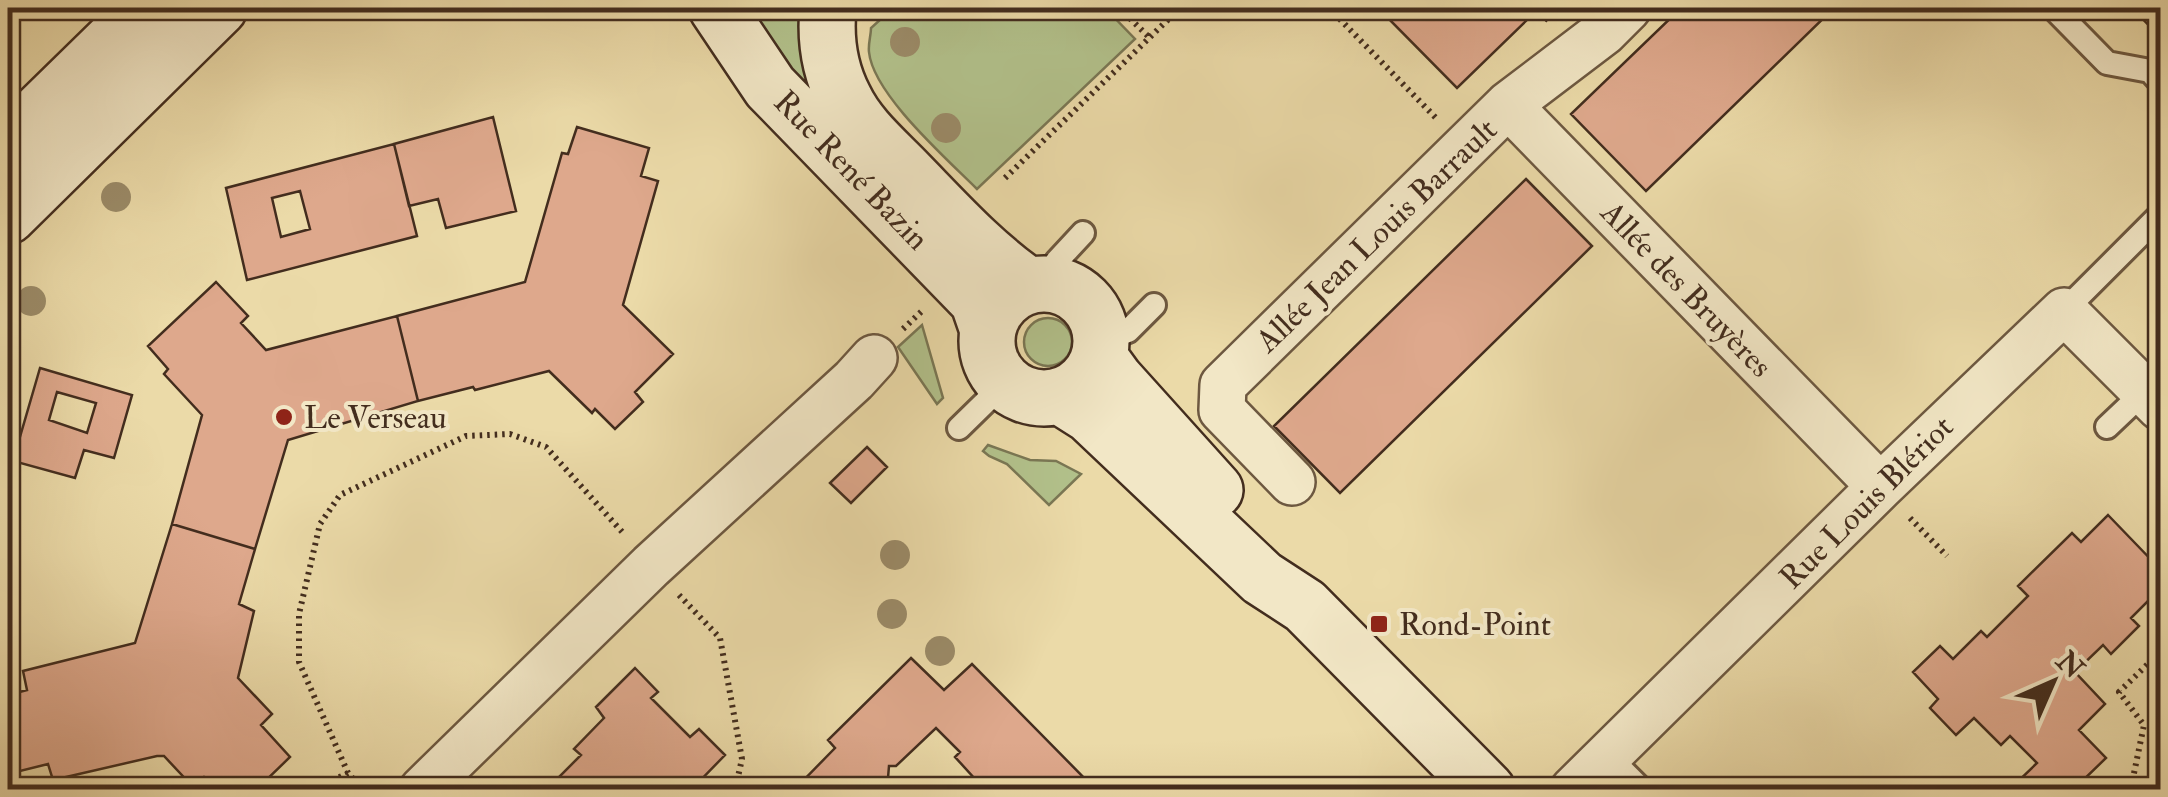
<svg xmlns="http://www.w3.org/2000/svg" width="2168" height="797" font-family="'IM FELL Double Pica',serif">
<rect width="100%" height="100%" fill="#ebdaa8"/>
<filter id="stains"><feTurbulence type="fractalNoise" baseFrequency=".002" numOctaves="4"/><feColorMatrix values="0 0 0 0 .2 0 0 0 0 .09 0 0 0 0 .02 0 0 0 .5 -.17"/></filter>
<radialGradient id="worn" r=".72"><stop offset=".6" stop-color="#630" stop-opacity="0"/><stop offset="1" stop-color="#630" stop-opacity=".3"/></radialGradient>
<path fill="#b2c18b" stroke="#7a7754" stroke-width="2.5" d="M742 8H806L817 75 810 109Z
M893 8H1105L1135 39 977 189C947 159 873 94 869 52 868 44 871 35 871 28Z
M1024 342a24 24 0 1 1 48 0a24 24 0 1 1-48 0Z
M922 325 943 398 937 404 898 347Z
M988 445 1030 460 1056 461 1081 474 1049 505 1007 464 989 456 983 451Z"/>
<path fill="#dea88c" stroke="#432d1e" stroke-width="2.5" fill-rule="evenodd" d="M8 8H29L8 29Z
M1378 8H1519L1529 18 1457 88Z
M1681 8H1834L1646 191 1571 114Z
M2132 8H2160V37Z
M493 117 516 211 446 228 438 199 409 206 394 144Z
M577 127 649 148 641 176 658 181 623 305 673 354 635 392 643 402 615 429 595 409 592 413 549 371 475 390 473 387 418 401 397 316 525 282 562 153 568 154Z
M394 144 417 236 247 280 226 188ZM300 191 310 229 281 237 272 198Z
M1526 179 1592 246 1340 493 1274 426Z
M216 282 248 316 241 323 266 350 397 316 418 401 288 440 255 549 172 524 202 415 164 374 168 369 148 346Z
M40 368 132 395 114 458 84 450 75 478 13 461ZM57 392 96 403 87 433 49 420Z
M867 447 887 467 851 503 830 483Z
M2108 515 2160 569 2149 582 2158 591 2131 618 2139 626 2111 654 2103 645 2075 672 2105 704 2079 730 2106 758 2078 785 2083 790H2009L2037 763 2010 736 2001 745 1974 718 1956 735 1930 708 1938 699 1913 672 1940 646 1953 659 1981 631 1987 637 2028 596 2018 586 2072 533 2081 542Z
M172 524 255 549 239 604 254 611 238 678 272 714 261 725 290 757 256 790H216L204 777 194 788 164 756H157L53 780 48 764 8 774V695L27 690 23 671 135 643Z
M911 658 944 690 972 664 1096 790H1001L999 781 976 780 955 757 960 752 936 728 896 766H889L887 790H794L835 748 828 740Z
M635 668 658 692 651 698 690 737 699 729 725 755 693 788 695 790H573L560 776 581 755 574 749 604 718 596 707Z"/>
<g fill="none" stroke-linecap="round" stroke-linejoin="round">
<g stroke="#6d5840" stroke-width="28">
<path id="lane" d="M2053 8 2107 63 2150 71 2160 82
M1047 284 1057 261 1083 233
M2064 311 2160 215
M1101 341 1128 331 1154 305
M2107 427 2145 391
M959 428 1005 383
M1607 755 1641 789"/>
</g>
<g stroke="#6d5840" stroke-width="50">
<path id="street" d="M1508 105 1865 471
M1292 482 1222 410 1223 385 1508 105 1604 32 1628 8
M422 790 651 566 854 380 874 358
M1573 790 1880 487 2064 311 2160 407"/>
</g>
<g stroke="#432d1e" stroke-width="60">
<path id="secondary" d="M717 8 770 87 978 301 988 330
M828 8C825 39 829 69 844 98 858 128 886 151 909 175 947 214 984 255 1029 286
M8 143 146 8
M8 216 219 8
M987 341a57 57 0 1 1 114 0a57 57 0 1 1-114 0Z
M1099 357 1115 379 1215 490
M1060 396 1090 415 1262 578 1305 606 1487 790"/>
</g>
<path stroke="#432d1e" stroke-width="6" stroke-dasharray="2.5 5" stroke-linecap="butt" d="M1119 8 1149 37
M1329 8 1436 118
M1536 8 1549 21
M1005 178 1180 8
M903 329 923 310
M1910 518 1947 556
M679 595 720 638 742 759 735 790
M312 790 348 773
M363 790 348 773 299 662V614L320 524 340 495 466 436 510 434 546 447 624 534
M2146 790 2133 778 2144 725 2119 692 2159 653"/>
<use href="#lane" stroke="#f2e7c6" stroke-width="22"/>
<use href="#street" stroke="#f2e7c6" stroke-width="45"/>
<use href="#secondary" stroke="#f2e7c6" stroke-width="55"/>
</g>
<g fill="#9b8b68">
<circle cx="905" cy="42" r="15"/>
<circle cx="946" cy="128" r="15"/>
<circle cx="116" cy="197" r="15"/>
<circle cx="31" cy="301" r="15"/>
<circle cx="895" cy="555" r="15"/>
<circle cx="892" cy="614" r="15"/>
<circle cx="940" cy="651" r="15"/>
</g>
<g fill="#8f2418" stroke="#f2e7c6" stroke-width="4">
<circle cx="284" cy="417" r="10"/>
<rect x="1369" y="614" width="20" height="20" rx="5"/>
</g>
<g text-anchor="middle" stroke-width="8" stroke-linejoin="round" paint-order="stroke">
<g font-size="32" fill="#432d1e" stroke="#f2e7c6">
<text transform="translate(852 170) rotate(46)" y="11">Rue René Bazin</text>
<text transform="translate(1376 235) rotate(-44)" y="11">Allée Jean Louis Barrault</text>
<text transform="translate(1687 289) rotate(46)" y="11">Allée des Bruyères</text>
<text transform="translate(1866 502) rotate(-45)" y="11">Rue Louis Blériot</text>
</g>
<g font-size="32" fill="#432d1e" stroke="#f2e7c6" text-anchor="start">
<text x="304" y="428">Le Verseau</text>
<text x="1399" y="635">Rond-Point</text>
</g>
</g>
<rect width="2168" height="797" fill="none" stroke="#ebdaa8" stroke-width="40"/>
<rect x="10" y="10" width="2148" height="777" fill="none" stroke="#432d1e" stroke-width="5"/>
<rect x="20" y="20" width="2128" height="757" fill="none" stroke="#432d1e" stroke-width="2.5"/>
<g transform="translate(2053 682) rotate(45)" stroke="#f2e7c6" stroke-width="8" paint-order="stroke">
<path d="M0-8L18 38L0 25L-18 38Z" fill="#432d1e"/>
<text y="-15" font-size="28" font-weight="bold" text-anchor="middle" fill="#432d1e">N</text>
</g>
<rect width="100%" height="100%" filter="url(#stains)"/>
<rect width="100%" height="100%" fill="url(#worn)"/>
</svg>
